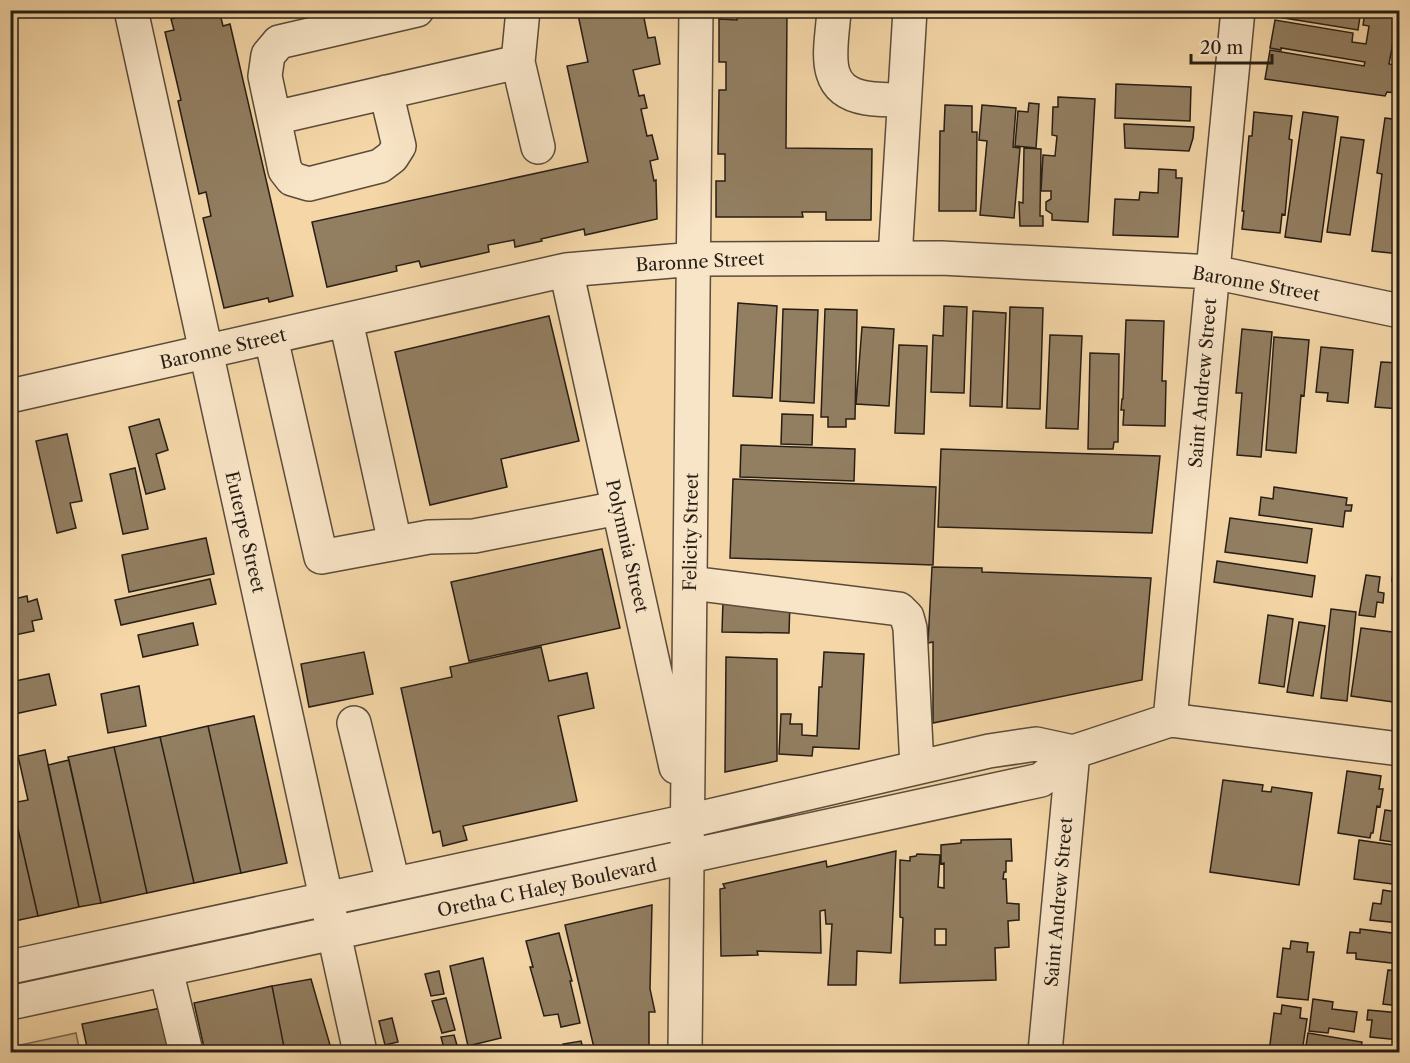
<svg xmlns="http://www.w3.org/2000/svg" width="1410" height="1063" font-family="'Libre Caslon Text',serif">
<rect width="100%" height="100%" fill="#f4d6a7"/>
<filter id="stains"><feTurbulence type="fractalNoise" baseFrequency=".00333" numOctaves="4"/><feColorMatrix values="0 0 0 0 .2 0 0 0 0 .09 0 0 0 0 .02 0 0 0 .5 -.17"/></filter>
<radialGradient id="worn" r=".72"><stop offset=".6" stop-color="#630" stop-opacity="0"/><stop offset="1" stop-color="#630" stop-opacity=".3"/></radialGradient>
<path fill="#d1b78e" stroke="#7c6a52" stroke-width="1.5" d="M76 1033 80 1052H11V1047Z"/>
<path fill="#927e61" stroke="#271e15" stroke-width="1.5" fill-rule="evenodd" d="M208 10H219L223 26 230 24 293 296 269 302 268 298 224 308 203 218 211 216 206 192 199 194 178 101 181 100 165 32 174 30 171 19Z
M577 10H648L643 13 648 38 655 37 660 64 633 70 639 96 644 95 647 108 641 109 647 136 652 135 658 159 650 161 654 181 656 180 657 219 585 235 584 229 541 239 542 241 515 247 514 240 488 245 489 252 421 267 419 261 396 266 397 271 327 287 312 222 588 162 567 66 588 62Z
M737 10H787L786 148 872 149 871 220H826V212H802L803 217H716V181H725V154H718L719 90H726V62H719V19L737 20Z
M1272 10H1361L1358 30 1272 16Z
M1371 10H1400V38L1394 37 1389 64 1400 66 1397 93 1387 92 1385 96 1265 79 1270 50 1364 66 1365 62 1281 48V50L1270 48 1275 20 1353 33 1352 42 1366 44 1369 26 1363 25 1365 13 1370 14Z
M1116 84 1191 87 1190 121 1115 118Z
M1058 97 1095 99 1088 222 1052 220V214L1046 210V202L1051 199V191H1041L1043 155 1055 156 1057 136 1052 135 1053 107H1058Z
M1029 103 1039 104 1036 148 1015 146 1018 111 1028 112Z
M945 105 972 106V132H977L976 211H939L940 131H944Z
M982 105 1016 108 1013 147 1020 148 1014 218 980 215 987 141 979 140Z
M1254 112 1292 116 1289 139 1292 140 1285 215 1282 214 1280 233 1242 229 1244 211H1242L1249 136H1252Z
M1303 112 1338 117 1321 242 1285 237Z
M1385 118 1400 120V254L1372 251 1382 174 1377 173Z
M1124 124 1194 127 1193 138 1189 151 1125 148Z
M1341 137 1364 140 1350 235 1327 232Z
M1024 148 1041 149 1040 216H1043V226H1020L1019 202 1023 203Z
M1159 169 1176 170V178H1182L1178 237 1113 235 1115 199 1139 200 1140 192 1158 193Z
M738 303 777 306 772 398 733 396Z
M944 306 967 307 964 393 931 392 933 335 943 336Z
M1010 307 1043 308 1040 409 1007 408Z
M783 309 818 310 814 403 780 401Z
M825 309 857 310 855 419H846V427H828V417H821Z
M973 311 1006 313 1002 407 970 406Z
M549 316 579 441 501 459 507 487 430 505 395 352Z
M1126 320 1164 321 1162 381H1166L1165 426 1123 425 1124 410H1121L1122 399H1123Z
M862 327 894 329 889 406 856 404Z
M1242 329 1272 332 1261 457 1237 455 1242 393H1236Z
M1050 335 1082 336 1078 429 1046 428Z
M1274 337 1309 340 1304 396 1301 395 1296 453 1266 450Z
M899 345 927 346 924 434 895 433Z
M1321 347 1353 350 1348 403 1327 401 1328 393 1316 392Z
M1090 353 1119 354 1118 442H1114L1113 449H1088Z
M1381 362 1400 363V409L1375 407Z
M782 414 813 415 812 445 781 444Z
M159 419 168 450 156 454 165 489 146 494 129 427Z
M67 434 82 501 70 503 76 528 57 533 36 441Z
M741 445 855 449 854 481 740 477Z
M941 449 1160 456 1152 533 938 527Z
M135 468 148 529 123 534 110 474Z
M733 479 936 487 933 565 730 558Z
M1274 487 1347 498 1346 505H1352L1351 511H1345L1343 527 1259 515 1261 497 1273 499Z
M1230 518 1312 529 1307 563 1225 552Z
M206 538 214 574 129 592 122 555Z
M1396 548H1400V582L1392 581Z
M602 549 620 628 469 661 451 582Z
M1217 561 1315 576 1312 597 1214 582Z
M932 567 982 568V572L1151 578 1142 680 933 723V642L928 643Z
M1366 575 1380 577 1378 592 1384 593 1383 603 1377 602 1375 617 1359 615Z
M210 579 216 604 121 625 115 600Z
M27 596 28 602 37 599 42 619 32 621 34 631 10 636V600Z
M723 600 790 601 789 633 722 632Z
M1331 609 1356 612 1347 701 1321 698Z
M1268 615 1293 619 1284 687 1259 683Z
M1299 622 1325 626 1313 696 1287 692Z
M193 623 198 645 143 657 138 635Z
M1361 628 1400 633V703L1351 696Z
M541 647 549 681 587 673 594 708 558 716 577 801 463 826 467 840 443 846 440 831 433 833 401 688 452 677 450 667Z
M364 652 373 694 309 707 301 664Z
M824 652 864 654 859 749 813 747 812 756 779 754 781 714H791L790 724H802V735L817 736 819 687H822Z
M726 657 777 659V761L725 772Z
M49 674 56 705 10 715V682Z
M139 686 146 726 108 733 101 694Z
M254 716 287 863 241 873 208 726Z
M208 726 241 873 194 883 160 737Z
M160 737 194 883 147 893 114 747Z
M114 747 147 893 101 903 68 757Z
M45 750 79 907 38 916 12 803 28 800 18 756Z
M69 760 101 903 79 907 48 765Z
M1347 771 1381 776 1379 789H1383L1380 807 1377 806 1373 833H1371L1370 838 1338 833Z
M1223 780 1263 785 1262 791 1271 792 1272 787 1312 793 1299 885 1210 872Z
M12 803 38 916 10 922V804Z
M1385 810 1400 812V843L1380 840Z
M1011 839 1012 861H1006V872H1004L1003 879H1006L1007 903 1019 904V920L1008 921 1009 947 995 948 996 980 900 983 903 918 900 917V860L910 861V857L916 856 917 854 940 855 938 887 944 888V863L941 864V845L961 843V840ZM935 929H946V945H935Z
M1359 840 1400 846V885L1354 879Z
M896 851 891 953 857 951 856 985H828L832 924H826L825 910 820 911 821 953 757 951 758 955 721 956 720 889 725 888 723 884 826 861 827 867Z
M1383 890 1400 893V923L1370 920 1373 903 1381 904Z
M652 905 650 989 655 1012H649V1051L595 1052 565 925Z
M1360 929 1400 934V964L1356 959V953H1347L1350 932 1360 933Z
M559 933 572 981H570L580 1023 561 1027 558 1014 544 1016 530 967H533L526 941Z
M1291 941 1308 943 1307 952H1314L1308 1000 1277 997 1283 948 1290 949Z
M483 958 501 1038 468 1046 450 966Z
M1388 970 1400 971V1006L1383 1004Z
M439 971 444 994 431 996 425 974Z
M311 979 332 1052H285L272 986Z
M272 986 285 1052H205L194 1003Z
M446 998 455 1030 442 1033 432 1001Z
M1313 999 1333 1002 1332 1009 1357 1012 1354 1032 1329 1028 1328 1033 1309 1031Z
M1282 1005 1301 1008 1300 1018 1307 1019 1302 1052H1269L1274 1013 1281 1014Z
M161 1008 169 1052H88L82 1024Z
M1368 1010 1400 1013V1040L1370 1037 1372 1020H1367Z
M392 1018 398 1042 385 1045 379 1021Z
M1308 1033 1362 1042 1360 1052H1305Z
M454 1035 459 1052H445L441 1037Z
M581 1041 584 1052H564L563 1044Z"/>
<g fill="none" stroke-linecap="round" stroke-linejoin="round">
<g stroke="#5a4c3a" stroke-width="36">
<path id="minor" d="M131 10 360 1052
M523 10 518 62 538 147
M834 10C832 47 818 90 866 98 878 100 892 100 904 100
M386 92 399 146 392 157 380 166 309 184 292 179 285 170 265 76 268 55 279 42 417 10
M274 118 518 62
M895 258 910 10
M566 270 676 767
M346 321 395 543
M271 338 321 557 429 537 474 536 618 508
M10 396 566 270 695 259 941 258 1213 272 1400 311
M691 583 899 609 907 617 910 628 917 767
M1170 720 1238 10
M354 723 393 883
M10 967 688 821 989 751 1036 744 1073 752
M166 970 186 1052
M10 1003 1041 780 1073 752 1170 720 1400 749
M685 1052 696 10
M1045 1052 1073 752"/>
</g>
<use href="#minor" stroke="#f8e4c6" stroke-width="33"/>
</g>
<g text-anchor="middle" stroke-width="6" stroke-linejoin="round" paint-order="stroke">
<g font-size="18" fill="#271e15" stroke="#f8e4c6">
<text transform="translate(700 262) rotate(-3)" y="6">Baronne Street</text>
<text transform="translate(1256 284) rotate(10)" y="6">Baronne Street</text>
<text transform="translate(223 349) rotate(-13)" y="6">Baronne Street</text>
<text transform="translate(1203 383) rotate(-85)" y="6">Saint Andrew Street</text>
<text transform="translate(245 532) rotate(77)" y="6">Euterpe Street</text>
<text transform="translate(691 532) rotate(-89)" y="6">Felicity Street</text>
<text transform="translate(627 546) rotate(77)" y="6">Polymnia Street</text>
<text transform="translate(547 888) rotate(-12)" y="6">Oretha C Haley Boulevard</text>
<text transform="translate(1059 902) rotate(-85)" y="6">Saint Andrew Street</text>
</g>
</g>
<rect width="1410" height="1063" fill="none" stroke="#f4d6a7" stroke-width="36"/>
<rect x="12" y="12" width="1386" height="1039" fill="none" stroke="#271e15" stroke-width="3"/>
<rect x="18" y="18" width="1374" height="1027" fill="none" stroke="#271e15" stroke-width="1.5"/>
<path d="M1191 54v9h81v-9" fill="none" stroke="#271e15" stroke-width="3"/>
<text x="1200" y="54" font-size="18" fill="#271e15" stroke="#f8e4c6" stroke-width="4.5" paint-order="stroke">20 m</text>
<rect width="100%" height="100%" filter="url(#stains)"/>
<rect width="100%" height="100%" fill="url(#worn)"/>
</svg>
